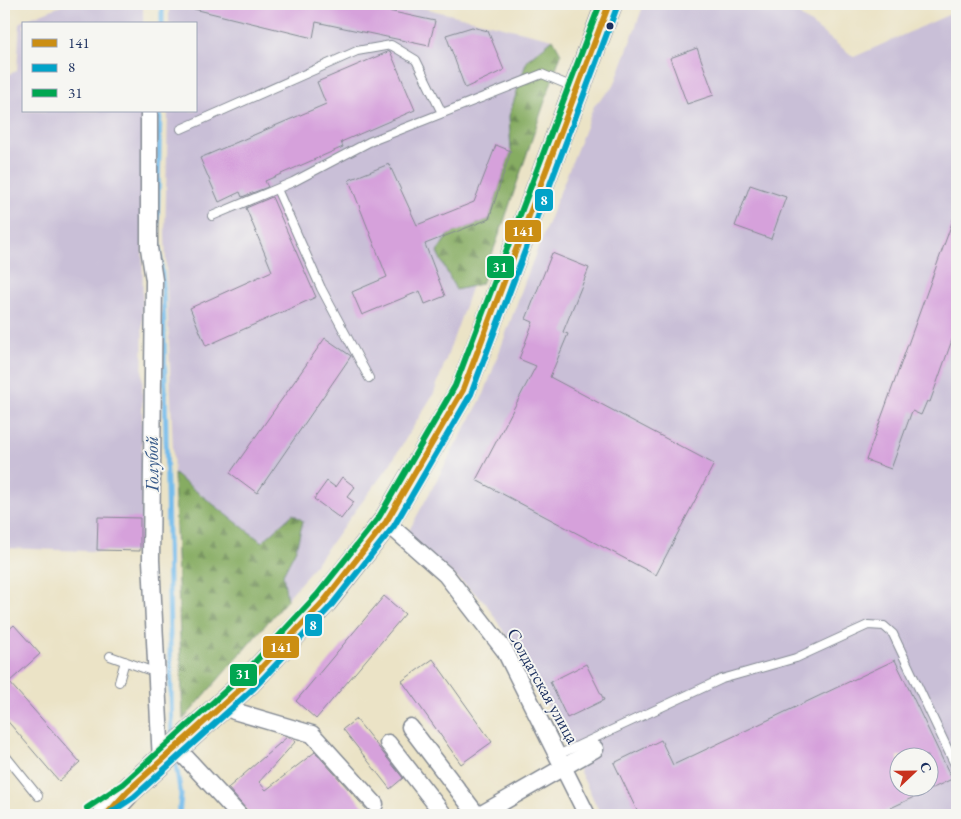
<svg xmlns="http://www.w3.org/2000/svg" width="961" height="819" font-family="'EB Garamond',serif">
<defs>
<pattern id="forest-firs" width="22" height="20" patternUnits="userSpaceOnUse" patternTransform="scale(1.25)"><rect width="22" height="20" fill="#86ac62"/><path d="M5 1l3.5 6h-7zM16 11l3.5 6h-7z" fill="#6d8c54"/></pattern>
</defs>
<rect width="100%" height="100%" fill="#f6f6f2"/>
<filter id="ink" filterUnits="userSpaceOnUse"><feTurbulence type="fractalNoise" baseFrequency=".02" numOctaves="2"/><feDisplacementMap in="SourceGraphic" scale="10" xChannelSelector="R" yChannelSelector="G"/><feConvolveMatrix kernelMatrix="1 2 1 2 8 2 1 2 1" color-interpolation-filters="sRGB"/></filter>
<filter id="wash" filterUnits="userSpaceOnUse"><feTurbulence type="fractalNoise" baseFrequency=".0096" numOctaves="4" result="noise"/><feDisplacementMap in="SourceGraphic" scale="20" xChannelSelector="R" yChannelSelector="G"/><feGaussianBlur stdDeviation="1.12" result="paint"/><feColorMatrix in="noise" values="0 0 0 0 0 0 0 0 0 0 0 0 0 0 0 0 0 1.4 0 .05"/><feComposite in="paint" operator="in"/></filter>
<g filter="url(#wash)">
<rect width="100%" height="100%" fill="#ebe3c6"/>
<path fill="#c9bfd7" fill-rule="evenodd" d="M66 4H143V24H24V111H143L142 553 4 548V76L17 71 20 22Z
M169 4H406L553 39 465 306 434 393 389 466 304 579 183 720 165 235 168 111H196V24H169Z
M644 4H785L854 57 957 11V815H601L539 688 485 602 407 534 484 394 525 281 594 106 614 86ZM898 756H928V786H898Z"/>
<path fill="url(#forest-firs)" stroke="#506e60" d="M553 39 561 54 502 227 481 284 456 290 437 252 448 235 489 219 511 151 509 116 527 60Z
M174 474 262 542 293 514 303 521 296 549 283 574 287 600 183 720Z"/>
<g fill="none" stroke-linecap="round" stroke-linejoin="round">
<path stroke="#74bcec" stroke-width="5" d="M162 24V4
M160 111 157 229 163 284 172 740
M175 759 181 795 179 815"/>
</g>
<g id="blocks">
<path fill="#d6a1db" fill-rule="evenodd" d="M194 4H356L435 21 429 46 316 22 313 38 194 9Z
M472 27 488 31 504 70 465 88 446 35Z
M697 48 714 95 687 104 670 58Z
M390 51 415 110 341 142 343 147 265 181 268 187 242 197 240 192 219 202 200 158 326 104 317 82Z
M496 145 511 151 489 219 425 244 445 296 425 304 420 291 362 315 352 292 387 277 349 180 389 164 417 225 474 202Z
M750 185 786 197 771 239 735 226Z
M272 197 316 297 206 346 190 308 272 271 246 208Z
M956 212 957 326 930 402 927 401 921 415 912 411 891 469 866 460Z
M552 253 589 268 563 332 568 334 550 377 714 464 656 575 476 480 536 366 519 359 533 322 526 319Z
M325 338 351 356 257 493 230 473Z
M342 477 355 487 347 497 354 502 341 519 314 499 327 481 335 487Z
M98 517 140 518V551L97 550Z
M384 596 405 614 316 719 296 701Z
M14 625 40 654 9 682 80 762 59 781 4 717V634Z
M433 659 492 742 461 764 402 681Z
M895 660 952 779 876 815H639L614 763 661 740 673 765ZM898 756H928V786H898Z
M586 664 604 700 567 718 550 682Z
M356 719 403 778 390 789 343 729Z
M287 737 296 741 259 782 266 790 315 752 368 811 377 815H251L228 788Z"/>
</g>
</g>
<g filter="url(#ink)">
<use href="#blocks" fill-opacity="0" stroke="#838992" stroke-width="1"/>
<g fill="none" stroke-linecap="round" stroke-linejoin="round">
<g stroke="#838992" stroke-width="10">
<path id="service" d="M181 129 357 51 391 45 416 60 442 113
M277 189 321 288 369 378
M212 216 293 182 369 142 542 74 573 87
M110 656 157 673
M119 682 125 661
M4 754 38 796
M558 755 722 679 796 658 868 625 884 626 893 634 957 769"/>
</g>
<g stroke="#838992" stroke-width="19">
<path id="minor" d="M149 114V248L154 280 151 560 161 762
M386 522 446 575 505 651 587 815
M227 702 234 711 312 734 375 804
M410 727 477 815
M388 743 444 815
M177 748 239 815
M480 815 595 749"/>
</g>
<g stroke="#838992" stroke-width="28">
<path id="primary" d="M106 815 128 791 248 682 324 601 386 522 463 390 609 4"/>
</g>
<use href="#service" stroke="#fff" stroke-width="8"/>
<use href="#minor" stroke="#fff" stroke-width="16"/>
<use href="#primary" stroke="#fff" stroke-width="25"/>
<g stroke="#f6f6f2" stroke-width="10">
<path id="bus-1" d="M106 815 128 791 248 682 324 601 386 522 463 390 609 4"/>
</g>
<g stroke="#f6f6f2" stroke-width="10">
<path id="bus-2" d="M107 815 134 797 254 688 330 607 394 526 471 394 617 7"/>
</g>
<g stroke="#f6f6f2" stroke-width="10">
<path id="bus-3" d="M87 808 123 784 242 676 317 595 379 517 455 386 600 4"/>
</g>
<use href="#bus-1" stroke="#cb8e13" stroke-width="6"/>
<use href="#bus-2" stroke="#01a3c8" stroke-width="6"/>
<use href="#bus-3" stroke="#00a651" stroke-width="6"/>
</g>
</g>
<circle fill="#1b2f5e" stroke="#f6f6f2" stroke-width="2" cx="610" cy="26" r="4.5"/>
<g text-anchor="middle" stroke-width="4" stroke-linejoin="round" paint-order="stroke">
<g font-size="18" fill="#1b2f5e" stroke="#f6f6f2">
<text transform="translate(543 686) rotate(61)" y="6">Солдатская улица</text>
</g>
<g font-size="19" font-style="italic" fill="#365989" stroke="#f6f6f2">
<text transform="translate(151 464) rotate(-91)" y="7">Голубой</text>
</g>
</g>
<g stroke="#f6f6f2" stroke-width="2">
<rect x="534" y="188" width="20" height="24" rx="5" fill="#01a3c8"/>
<rect x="504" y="219" width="38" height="24" rx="5" fill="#cb8e13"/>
<rect x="486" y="255" width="29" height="24" rx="5" fill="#00a651"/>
<rect x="304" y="613" width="19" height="24" rx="5" fill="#01a3c8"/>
<rect x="262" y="635" width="38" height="24" rx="5" fill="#cb8e13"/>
<rect x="229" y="663" width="29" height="24" rx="5" fill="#00a651"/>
</g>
<g font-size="14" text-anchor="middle" font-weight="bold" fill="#fff">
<text x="544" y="205">8</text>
<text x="523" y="236">141</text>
<text x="500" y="272">31</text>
<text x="313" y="630">8</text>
<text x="281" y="652">141</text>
<text x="243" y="679">31</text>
</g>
<rect width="961" height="819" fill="none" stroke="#f6f6f2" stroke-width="20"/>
<rect x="22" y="22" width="175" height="90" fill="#f6f6f2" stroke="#9ea6b7"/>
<rect x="32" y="39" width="25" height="8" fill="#cb8e13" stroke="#9ea6b7"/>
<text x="68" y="48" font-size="15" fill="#1b2f5e">141</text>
<rect x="32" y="64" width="25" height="8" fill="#01a3c8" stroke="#9ea6b7"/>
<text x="68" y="72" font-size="15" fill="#1b2f5e">8</text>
<rect x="32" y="89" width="25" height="8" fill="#00a651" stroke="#9ea6b7"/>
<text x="68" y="98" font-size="15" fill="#1b2f5e">31</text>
<g transform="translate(914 772) rotate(68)"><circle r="24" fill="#f6f6f2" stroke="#9ea6b7"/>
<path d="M0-4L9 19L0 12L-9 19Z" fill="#c8321e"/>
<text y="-8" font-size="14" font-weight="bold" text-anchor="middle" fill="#1b2f5e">С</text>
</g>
</svg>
